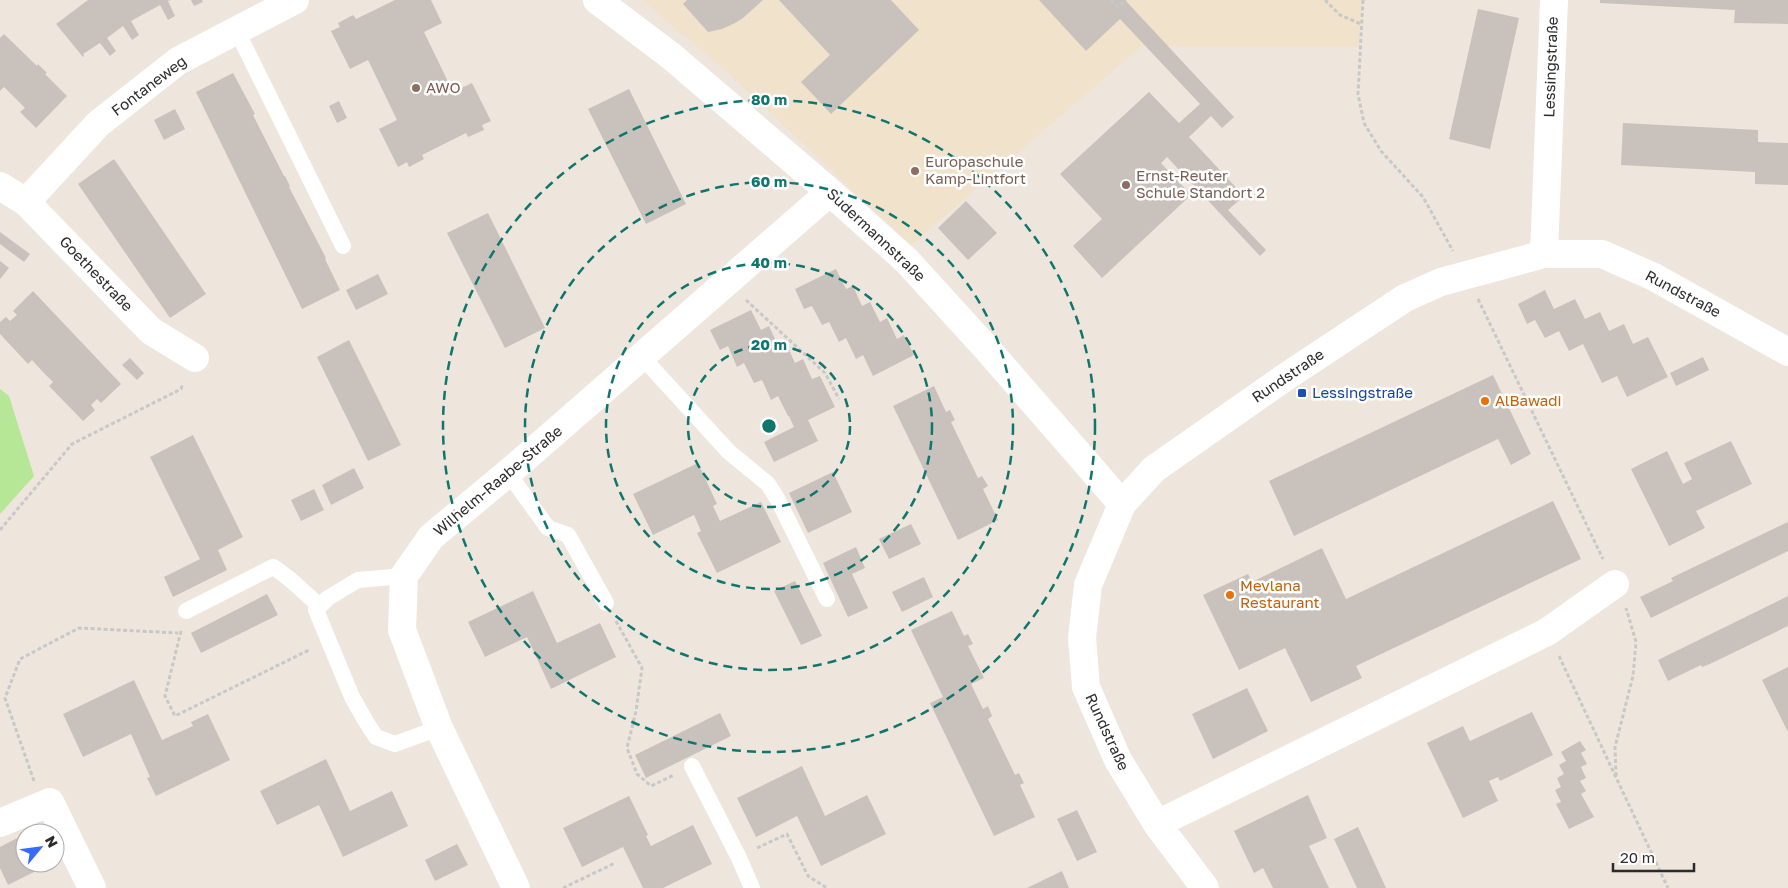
<svg xmlns="http://www.w3.org/2000/svg" width="1788" height="888" font-family="'Golos Text',sans-serif">
<rect width="100%" height="100%" fill="#eee5dd"/>
<path fill="#f0e2cb" d="M642 0H1363L1359 47 1142 46 911 245 728 73Z"/>
<path fill="#b6e797" d="M0 389 9 396 34 476 0 514Z"/>
<path fill="#c9c2bc" d="M88 0H171L168 1 175 16 168 20 160 5 131 21 139 35 132 40 123 26 107 38 116 51 110 56 100 43 83 54 84 56 83 57 56 24Z
M191 0H202L203 2 194 6Z
M395 0H431L442 23 424 32 453 92 472 83 491 121 482 125 484 130 468 137 466 133 422 155 424 159 409 167 407 162 398 167 379 129 397 120 368 60 350 69 331 31 340 27 338 23 353 15 356 19Z
M687 0H763L743 18 735 23 722 29 708 32 683 4Z
M779 0H891L919 30 831 114 801 82 830 55Z
M1039 0H1125L1234 117 1222 128 1211 116 1189 137 1244 196 1228 210 1266 250 1260 256 1167 157 1161 163 1191 195 1102 278 1073 246 1102 219 1060 174 1149 92 1179 123 1200 104 1120 19 1086 51Z
M1600 0H1788V24L1734 23 1735 10 1600 3Z
M1478 9 1519 18 1490 149 1449 139Z
M4 34 37 66 38 64 47 73 45 74 67 96 36 128 20 112 25 108 4 87 0 91V38Z
M233 73 255 114 253 115 284 176H285L290 186 289 187 326 258 325 259 340 290 302 309 196 92Z
M629 89 686 204 646 224 588 109Z
M339 101 347 118 337 123 329 106Z
M175 109 185 129 164 140 154 120Z
M1623 123 1758 130V142L1788 143V185L1755 184V172L1621 165Z
M114 159 206 294 170 318 78 184Z
M966 201 997 233 968 260 938 228Z
M488 213 545 328 505 348 447 233Z
M0 232 30 254 24 262 0 244Z
M0 261 9 268 0 279Z
M836 269 846 289 853 286 862 306 870 302 880 322 887 318 897 339 904 335 914 355 873 376 863 355 856 359 846 338 839 342 829 322 822 325 812 306 804 309 795 289Z
M378 274 388 294 356 310 346 290Z
M1545 290 1554 309 1575 299 1585 319 1600 312 1609 331 1624 324 1633 344 1648 337 1668 377 1627 397 1617 376 1602 383 1583 344 1569 351 1559 331 1545 338 1535 320 1527 324 1518 304Z
M33 291 121 384 101 403 97 399 91 405 95 410 83 421 49 386 53 382 43 372 32 360 28 364 0 334V322L6 317 10 321 17 315 13 311Z
M751 310 761 330 769 326 778 346 786 343 795 363 803 359 812 379 820 376 835 407 808 420 818 441 774 462 764 442 794 427 789 416H788L778 396 771 400 762 380 754 383 744 363 737 367 728 346 720 350 710 330Z
M349 340 401 445 368 461 317 357Z
M1703 357 1709 370 1676 386 1670 373Z
M130 358 144 373 137 380 122 365Z
M1493 375 1531 454 1511 465 1498 439 1294 536 1269 481Z
M934 386 946 412 950 410 955 420 951 422 978 478 982 476 988 486 983 489 998 520 958 540 893 406Z
M193 435 243 537 218 550 227 570 173 597 164 577 200 559 150 457Z
M1731 441 1752 484 1696 511 1705 528 1669 546 1631 469 1667 451 1683 484 1692 479 1684 463Z
M698 463 717 504 713 506 720 521 761 502 781 542 717 573 697 533 701 531 694 515 653 535 633 494Z
M354 468 364 488 331 505 322 485Z
M833 472 852 512 808 533 789 493Z
M314 489 324 510 301 521 291 500Z
M1553 501 1581 559 1356 666 1362 678 1311 702 1285 648 1239 670 1203 595 1248 574 1252 582 1322 548 1346 599Z
M1788 522V551L1651 618 1640 597 1673 581 1671 578Z
M911 524 921 544 889 559 879 539Z
M856 547 865 568 852 574 868 608 848 617 823 563Z
M924 577 933 597 902 612 892 592Z
M795 581 822 636 801 645 774 591Z
M533 591 557 643 600 623 616 657 551 689 527 637 485 657 468 622Z
M267 594 278 615 201 653 191 633Z
M1788 596V626L1712 663 1702 667 1701 665 1668 681 1658 660Z
M952 611 964 636 968 634 973 644 968 646 984 678 971 684 983 709 988 706 992 716 988 719 1015 775 1019 773 1024 783 1020 785 1035 817 994 836 930 703 943 697 911 630Z
M1788 667V732L1762 680Z
M134 680 162 740 193 726 191 722 208 714 230 760 156 796 147 778 150 777 131 734 83 757 63 714Z
M1247 688 1268 731 1213 759 1192 714Z
M1532 712 1553 755 1500 781 1498 777 1489 781 1498 801 1463 818 1427 743 1463 726 1470 741Z
M720 713 731 736 646 778 635 755Z
M1580 741 1586 750 1581 753 1587 764 1581 767 1586 778 1580 781 1586 791 1581 794 1594 817 1569 829 1556 804 1561 802 1555 790 1561 787 1557 778 1564 774 1559 765 1566 761 1561 752Z
M326 759 350 811 392 791 408 826 343 857 319 805 277 825 260 791Z
M802 766 825 816 867 795 886 834 821 866 797 816 756 837 737 798Z
M1308 795 1327 838 1309 846 1329 888H1273L1263 868 1254 873 1234 831Z
M629 796 648 835 646 836 651 846 693 825 712 864 663 888H643L623 847 582 867 563 828Z
M1077 810 1097 852 1077 861 1057 819Z
M1358 827 1386 888H1357L1334 839Z
M25 834V863H40L42 868 8 885 0 868V847Z
M457 844 468 865 435 881 425 860Z
M1062 871 1069 888H1027Z"/>
<g fill="none" stroke-linecap="round" stroke-linejoin="round">
<path stroke="#c8c8c8" stroke-width="3" stroke-dasharray="4 2.5" stroke-linecap="butt" d="M1111 0 1118 7 1126 0
M1325 0 1340 15 1361 24
M1363 0 1358 94 1364 123 1381 151 1423 197 1453 251
M1478 299 1603 559
M746 300 825 373 839 399
M0 530 72 444 181 389 183 383
M616 621 642 668 636 711 627 748 637 774 651 786 674 775
M181 631 165 696 175 716 309 650
M1559 656 1668 888
M1616 776 1615 747 1633 676 1636 642 1626 608
M34 781 5 698 20 659 79 628 178 633
M757 848 787 834 808 876 827 888
M563 888 615 863"/>
<path stroke="#fff" stroke-width="16" d="M237 31 343 246
M642 357 729 452 768 484 778 500 827 599
M508 473 548 528 568 535 606 603
M404 576 358 580 328 598 316 610 352 697 365 720 376 737 395 744 439 728
M186 611 273 567C289 576 305 594 320 606
M692 766 739 858 752 888"/>
<path stroke="#fff" stroke-width="28" d="M597 0 671 56 830 192 907 261 988 350 1122 504
M0 186 26 202 151 331 195 358
M26 202 98 124 178 61 295 0
M1544 254 1554 0
M0 823 50 802 92 888
M1157 824 1547 632 1615 584
M516 888 439 728 402 630 404 576 431 537 508 473 830 192
M1205 888 1157 824 1118 760 1086 687 1082 638 1088 585 1122 504 1154 469 1287 376 1405 298 1441 282 1544 254H1602L1654 277 1788 352"/>
</g>
<g fill="none" stroke="#0f766e" stroke-width="2.5" stroke-dasharray="9 6">
<circle cx="769" cy="426" r="81"/>
<circle cx="769" cy="426" r="163"/>
<circle cx="769" cy="426" r="244"/>
<circle cx="769" cy="426" r="326"/>
</g>
<g fill="#8d6e63" stroke="#fff" stroke-width="2">
<circle cx="416" cy="88" r="5"/>
<circle cx="915" cy="171" r="5"/>
<circle cx="1126" cy="185" r="5"/>
</g>
<rect fill="#1a4fb4" stroke="#fff" stroke-width="2" x="1297" y="388" width="10" height="10" rx="2.5"/>
<g fill="#e8710a" stroke="#fff" stroke-width="2">
<circle cx="1485" cy="401" r="5"/>
<circle cx="1230" cy="595" r="5"/>
</g>
<g text-anchor="middle" stroke-width="5" stroke-linejoin="round" paint-order="stroke">
<g font-size="15" fill="#2b2b2b" stroke="#fff">
<text transform="translate(1551 67) rotate(-88)" y="5">Lessingstraße</text>
<text transform="translate(149 86) rotate(-37)" y="5">Fontaneweg</text>
<text transform="translate(876 235) rotate(43)" y="5">Sudermannstraße</text>
<text transform="translate(96 274) rotate(46)" y="5">Goethestraße</text>
<text transform="translate(1683 294) rotate(28)" y="5">Rundstraße</text>
<text transform="translate(1288 376) rotate(-34)" y="5">Rundstraße</text>
<text transform="translate(498 481) rotate(-40)" y="5">Wilhelm-Raabe-Straße</text>
<text transform="translate(1107 732) rotate(65)" y="5">Rundstraße</text>
</g>
<g font-size="15" fill="#785e54" stroke="#fff" text-anchor="start">
<text x="426" y="93">AWO</text>
<text x="925" y="167">Europaschule<tspan x="925" dy="17">Kamp-Lintfort</tspan></text>
<text x="1136" y="181">Ernst-Reuter<tspan x="1136" dy="17">Schule Standort 2</tspan></text>
</g>
<g font-size="15" fill="#164399" stroke="#fff" text-anchor="start">
<text x="1312" y="398">Lessingstraße</text>
</g>
<g font-size="15" fill="#c56008" stroke="#fff" text-anchor="start">
<text x="1495" y="406">AlBawadi</text>
<text x="1240" y="591">Mevlana<tspan x="1240" dy="17">Restaurant</tspan></text>
</g>
</g>
<circle cx="769" cy="426" r="8" fill="#0f766e" stroke="#fff" stroke-width="2.5"/>
<g font-size="15" text-anchor="middle" font-weight="bold" fill="#0f766e" stroke="#fff" stroke-width="5" stroke-linejoin="round" paint-order="stroke">
<text x="769" y="105">80 m</text>
<text x="769" y="187">60 m</text>
<text x="769" y="268">40 m</text>
<text x="769" y="350">20 m</text>
</g>
<g transform="translate(40 848) rotate(61)"><circle r="24" fill="#ffffff" stroke="#aaaaaa"/>
<path d="M0-4L9 19L0 12L-9 19Z" fill="#3869ff"/>
<text y="-8" font-size="14" font-weight="bold" text-anchor="middle" fill="#2b2b2b">N</text>
</g>
<path d="M1613 863v8h81v-8" fill="none" stroke="#2b2b2b" stroke-width="2.5"/>
<text x="1620" y="863" font-size="15" fill="#2b2b2b" stroke="#ffffff" stroke-width="4" paint-order="stroke">20 m</text>
</svg>
